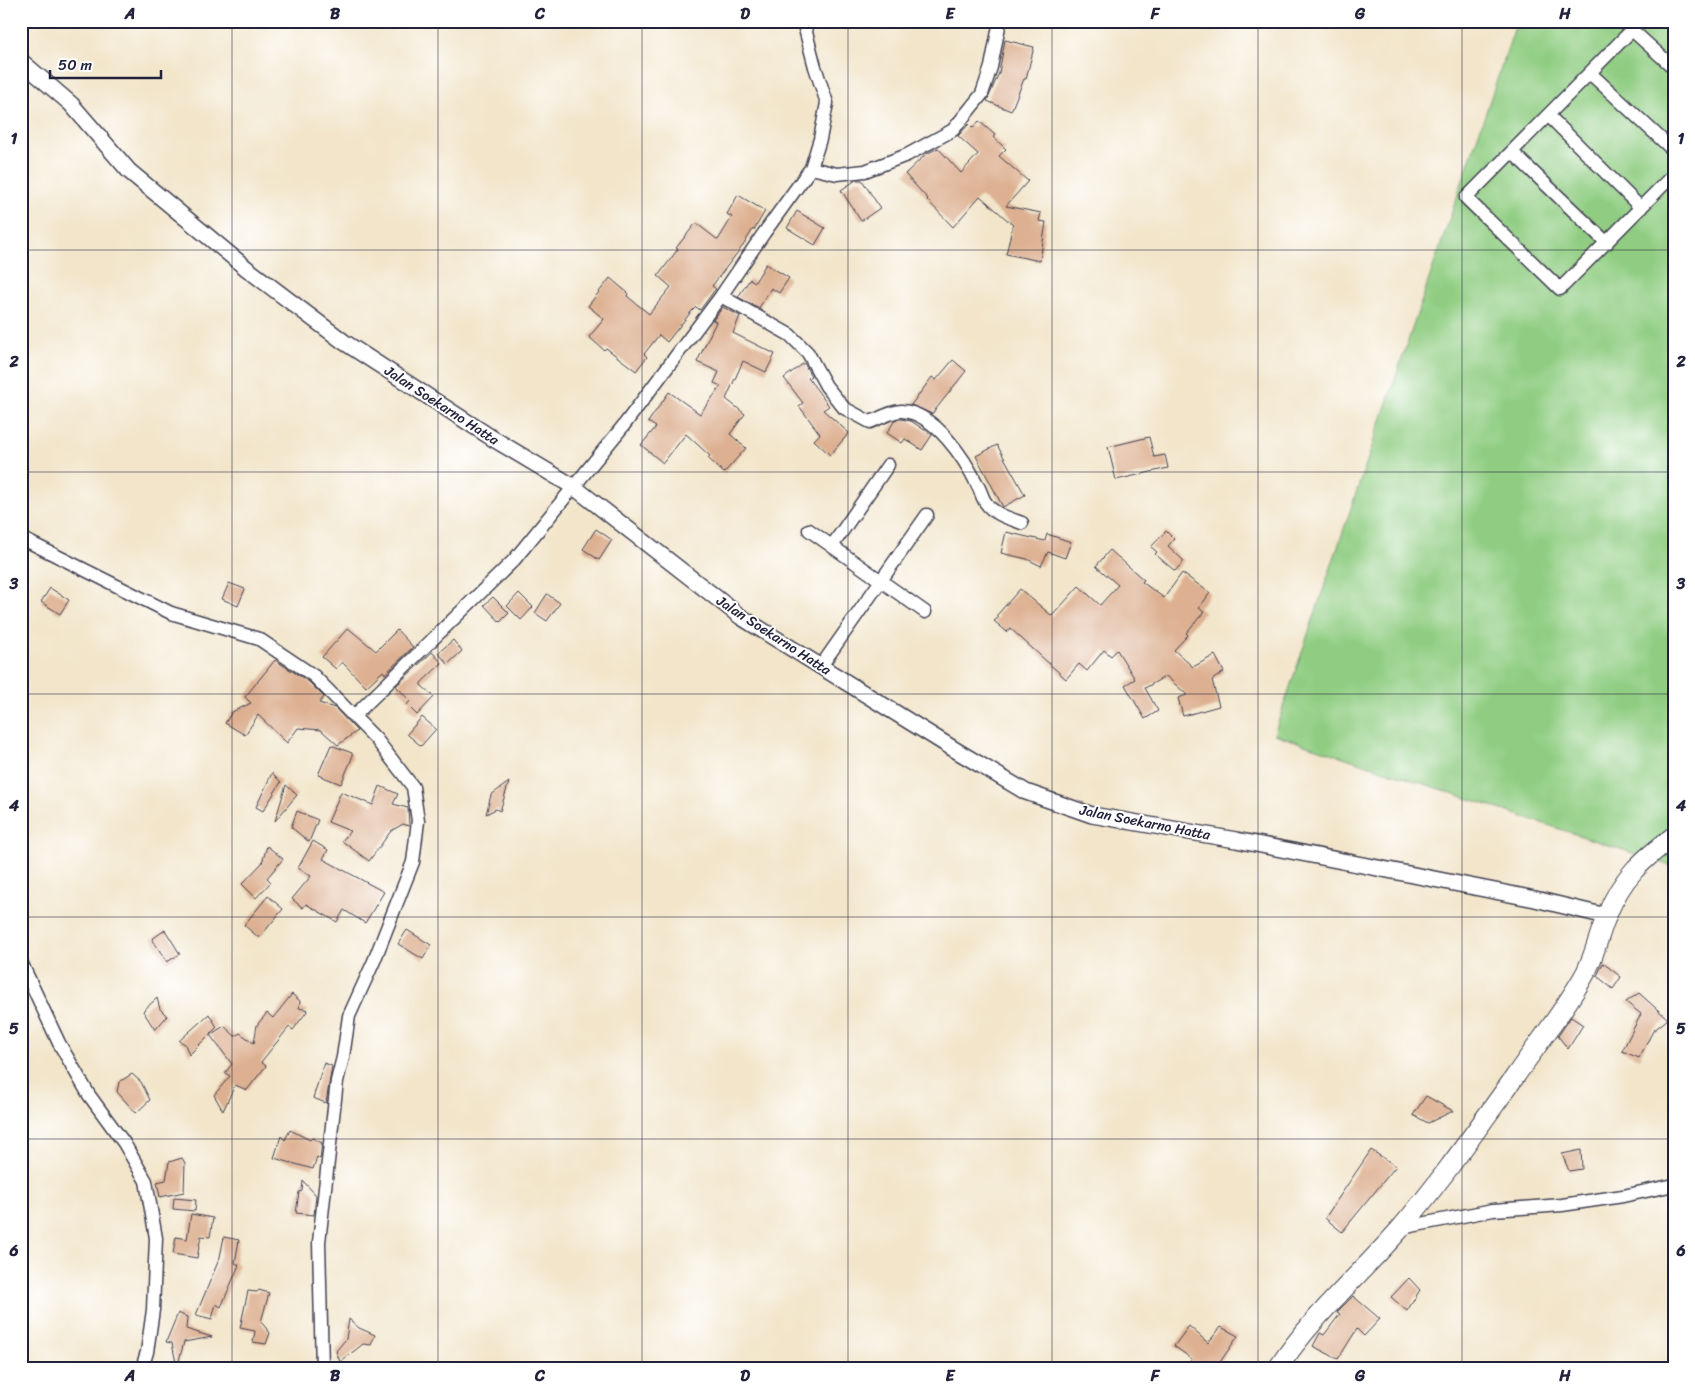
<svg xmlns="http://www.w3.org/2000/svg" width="1695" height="1389" font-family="Sriracha,sans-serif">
<rect width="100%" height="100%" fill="#fff"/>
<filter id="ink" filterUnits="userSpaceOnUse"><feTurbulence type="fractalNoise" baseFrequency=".02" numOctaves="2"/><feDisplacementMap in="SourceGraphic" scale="10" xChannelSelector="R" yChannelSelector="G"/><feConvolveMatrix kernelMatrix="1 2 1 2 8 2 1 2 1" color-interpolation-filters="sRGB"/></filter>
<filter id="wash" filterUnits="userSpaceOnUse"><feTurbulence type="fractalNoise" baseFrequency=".0096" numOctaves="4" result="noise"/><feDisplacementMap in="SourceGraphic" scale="20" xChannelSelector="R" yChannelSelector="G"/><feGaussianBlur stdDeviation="1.12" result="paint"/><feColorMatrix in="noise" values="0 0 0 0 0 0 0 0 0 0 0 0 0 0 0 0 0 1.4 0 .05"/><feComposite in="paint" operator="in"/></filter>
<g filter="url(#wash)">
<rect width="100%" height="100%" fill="#f2e5ca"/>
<path fill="#90cd82" stroke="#59785e" d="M1517 21H1674V867L1274 734Z"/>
<g id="blocks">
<path fill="#ddb091" d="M1005 40 1034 47 1026 79H1024L1011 111 987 101 999 73Z
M979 121 995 135 993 137 1006 149 999 156 1028 181 1006 206 1041 213 1039 221 1046 222 1040 261 1006 254 1013 225 980 196 953 227 927 200 928 199 905 174 926 154 938 148 961 173 978 154 958 136 969 124 973 128Z
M856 180H862L880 208 861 221 841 190Z
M738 195 765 211 754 230 753 229 744 244 712 286 716 289 714 291 700 310 696 307 691 312 667 342 659 335 644 354 647 357 636 371 606 348 604 350 589 337 604 319 588 306 610 278 628 293 627 296 649 314 671 287 658 276 678 249 676 248 696 223 718 240 732 217 727 214Z
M797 211 825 228 815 245 787 228Z
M766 264 789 278 779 293 771 288 759 308 738 297 750 279 755 282Z
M723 307 740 316 733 333 775 354 766 372 743 361 726 399 745 414 730 434 746 448 724 473 708 458 710 456 686 434 663 463 641 445 656 427 648 422 669 392 700 414 721 386 714 383 719 372 697 362 716 322 713 320Z
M953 360 966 371 932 414 911 405 932 377 936 380Z
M804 363 811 376 808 378 829 406 823 410 849 433 830 455 814 440 820 434 799 406 803 403 784 378Z
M901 419 911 421 932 435 922 450 905 439 902 443 887 433 895 420Z
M1149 437 1154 457 1165 455 1168 468 1116 480 1108 447Z
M997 445 1025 495 1003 507 976 456Z
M596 529 612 540 599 560 583 549Z
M1166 531 1174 539 1168 546 1184 561 1175 571 1155 554 1157 552 1151 547Z
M1006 532 1045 541 1047 534 1071 542 1065 558 1048 552 1041 566 1027 559 1001 553Z
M1110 550 1144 580 1142 582 1164 598 1182 573 1210 593 1199 608 1204 612 1186 633 1188 635 1174 650 1193 667 1215 655 1224 672 1212 680 1219 706 1183 716 1178 698 1187 695 1166 676 1145 688 1158 711 1145 719 1125 685 1135 679 1117 650 1111 656 1104 650 1087 671 1079 664 1066 679 1010 628 1007 632 994 621 999 617 997 615 1020 589 1052 616 1079 586 1100 605 1118 585 1096 566Z
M229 583 245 589 238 606 222 599Z
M50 588 69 600 60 614 41 602Z
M519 593 533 607 521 620 507 606Z
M547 594 560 603 547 621 535 613Z
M493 597 509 613 500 622 484 605Z
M348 628 376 651 397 630 413 647 385 674 383 671 366 687 342 662 336 669 322 657Z
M453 640 462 651 448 664 438 653Z
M432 652 442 663 421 683V685L434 697 417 715 407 705 410 701 396 686Z
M275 660 309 682 324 697 319 703 335 708 357 731 338 745 321 730 298 728 287 743 258 715 245 735 225 723 232 712 251 703 245 697Z
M422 717 436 729 421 746 407 734Z
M331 745 352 753V758L341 784 318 775Z
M272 773 281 782 263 811 256 807Z
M509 782 500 811 496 809 486 814 491 795Z
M286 785 297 795 275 821Z
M380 786 398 794 393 804 408 808 409 826 403 824 391 831 369 861 342 841 350 831 328 822 341 792 373 805Z
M297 811 318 820 309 842 291 827Z
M313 841 328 850 323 859 384 892 365 923 344 910 337 922 306 904 303 908 292 899 311 876 298 868Z
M267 846 283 859 267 878 271 882 256 898 242 884 262 863Z
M268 896 283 909 259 938 244 925Z
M165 930 180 954 167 962 152 939Z
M407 930 431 945 423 959 398 944Z
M1603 963 1621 977 1613 989 1597 976Z
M1639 993 1668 1019 1653 1031 1639 1058 1622 1051 1641 1014 1626 1002Z
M292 994 300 1001 299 1008 308 1010 293 1030 289 1027 261 1062 266 1066 247 1090 235 1085 223 1111 214 1095 230 1076 225 1073 232 1064 210 1035 224 1026 235 1036 240 1033 254 1043 257 1025 267 1013 273 1018Z
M157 998 160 1009 167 1016 155 1030 143 1011Z
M209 1014 217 1027 189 1055 185 1044 179 1041Z
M1571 1017 1583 1025 1568 1049 1558 1036Z
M324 1063 332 1066 326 1103 313 1098Z
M132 1074 141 1082 150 1100 136 1113 117 1092 119 1082Z
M1426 1096 1453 1111 1428 1123 1413 1115Z
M290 1130 310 1140 312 1138 322 1143 320 1159 317 1157 313 1169 274 1158 281 1136 285 1140Z
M1371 1150 1396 1166 1342 1232 1325 1218Z
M1581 1150 1582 1169 1569 1171 1562 1154Z
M182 1158 185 1163 184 1192 160 1197 157 1182 166 1180 169 1162Z
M303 1181 316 1195 314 1215 296 1213 299 1192 302 1191Z
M174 1198 196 1200 195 1211 173 1209Z
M191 1214 213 1218 210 1237 201 1236 197 1258 173 1254 176 1237 187 1239Z
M224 1237 239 1240 235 1263 239 1265 221 1307 216 1304 212 1319 196 1315 220 1257Z
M1409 1278 1420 1290 1407 1311 1391 1297Z
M259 1290 269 1293 261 1322 270 1333 266 1344 253 1342 255 1331 240 1328 248 1291 257 1292Z
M1353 1296 1380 1319 1364 1336 1357 1329 1338 1359 1313 1346 1320 1333 1324 1335 1340 1314 1337 1312Z
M178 1313 187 1317 186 1329 212 1337 184 1342 177 1368 172 1343 166 1342Z
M349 1319 359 1328 375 1335 371 1345 363 1344 340 1362 336 1351 346 1339Z
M1189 1326 1208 1343 1221 1327 1238 1336 1216 1368H1185L1192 1359 1174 1346Z"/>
</g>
</g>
<g filter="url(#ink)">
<use href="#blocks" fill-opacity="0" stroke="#413f50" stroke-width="1"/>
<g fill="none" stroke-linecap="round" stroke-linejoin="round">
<g stroke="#413f50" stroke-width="15">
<path id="minor" d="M1674 68 1632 30 1466 198 1560 289 1674 174
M1590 73 1674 151
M1548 115 1641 208
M1512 152 1607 243
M811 168 837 174 865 171 907 155 953 130 982 94 991 67 1000 21
M721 296 790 335 808 353 826 386 844 408 870 422C878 419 895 410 902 411 935 413 965 459 978 486 981 491 982 498 986 503 993 514 1011 519 1022 523
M809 530 925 612
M21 538 171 613 259 639 314 676 376 739 413 787 418 821 413 862 374 961 349 1016 343 1057 337 1081 319 1242 322 1368
M832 546 888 465
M821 666 927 515
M354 716 514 560 624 425 721 296 764 233 811 168 820 139 827 103 815 67 803 21
M21 962 59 1043 89 1095 124 1143 146 1181 156 1238 153 1310 147 1352 142 1368
M1401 1228 1493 1210 1562 1205 1623 1196 1674 1185"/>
</g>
<g stroke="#413f50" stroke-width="18">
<path id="tertiary" d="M21 61 71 104 129 171 246 268 344 342 492 438 574 487 741 617 957 751 1026 792 1092 815 1236 840 1535 899 1606 916"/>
</g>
<g stroke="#413f50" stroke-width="21">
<path id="primary" d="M1278 1368C1312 1316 1360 1275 1400 1229 1441 1181 1477 1129 1514 1078 1538 1043 1566 1009 1586 972 1595 954 1599 934 1607 915 1622 877 1642 860 1674 836"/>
</g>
<use href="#minor" stroke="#fff" stroke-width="12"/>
<use href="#tertiary" stroke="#fff" stroke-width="15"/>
<use href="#primary" stroke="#fff" stroke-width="19"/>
</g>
</g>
<path fill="none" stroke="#22223b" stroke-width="1" stroke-opacity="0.55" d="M232 21V1368M438 21V1368M642 21V1368M848 21V1368M1052 21V1368M1258 21V1368M1462 21V1368M21 250H1674M21 472H1674M21 694H1674M21 917H1674M21 1139H1674"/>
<g text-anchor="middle" stroke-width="4" stroke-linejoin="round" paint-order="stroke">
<g font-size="14" fill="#22223b" stroke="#fff">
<text transform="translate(442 405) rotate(33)" y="5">Jalan Soekarno Hatta</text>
<text transform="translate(774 635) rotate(33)" y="5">Jalan Soekarno Hatta</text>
<text transform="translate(1145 822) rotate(11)" y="5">Jalan Soekarno Hatta</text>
</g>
</g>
<rect width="1695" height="1389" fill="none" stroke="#fff" stroke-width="55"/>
<path d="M50 70v8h111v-8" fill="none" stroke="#22223b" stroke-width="2.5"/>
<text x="58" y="70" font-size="15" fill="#22223b" stroke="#ffffff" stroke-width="4" paint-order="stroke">50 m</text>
<rect x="28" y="28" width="1640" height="1334" fill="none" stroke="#22223b" stroke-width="2"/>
<g font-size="16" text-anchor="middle" font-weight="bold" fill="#22223b">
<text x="130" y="19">A</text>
<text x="335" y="19">B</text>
<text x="540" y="19">C</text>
<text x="745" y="19">D</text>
<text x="950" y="19">E</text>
<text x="1155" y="19">F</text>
<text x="1360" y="19">G</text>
<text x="1565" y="19">H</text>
<text x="14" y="144">1</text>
<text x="1681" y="144">1</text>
<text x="14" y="367">2</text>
<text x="1681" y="367">2</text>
<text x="14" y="589">3</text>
<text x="1681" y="589">3</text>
<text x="14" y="811">4</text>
<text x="1681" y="811">4</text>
<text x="14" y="1034">5</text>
<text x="1681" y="1034">5</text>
<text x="14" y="1256">6</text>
<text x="1681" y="1256">6</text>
<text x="130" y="1381">A</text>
<text x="335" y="1381">B</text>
<text x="540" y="1381">C</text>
<text x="745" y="1381">D</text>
<text x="950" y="1381">E</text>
<text x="1155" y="1381">F</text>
<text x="1360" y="1381">G</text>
<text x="1565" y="1381">H</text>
</g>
</svg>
